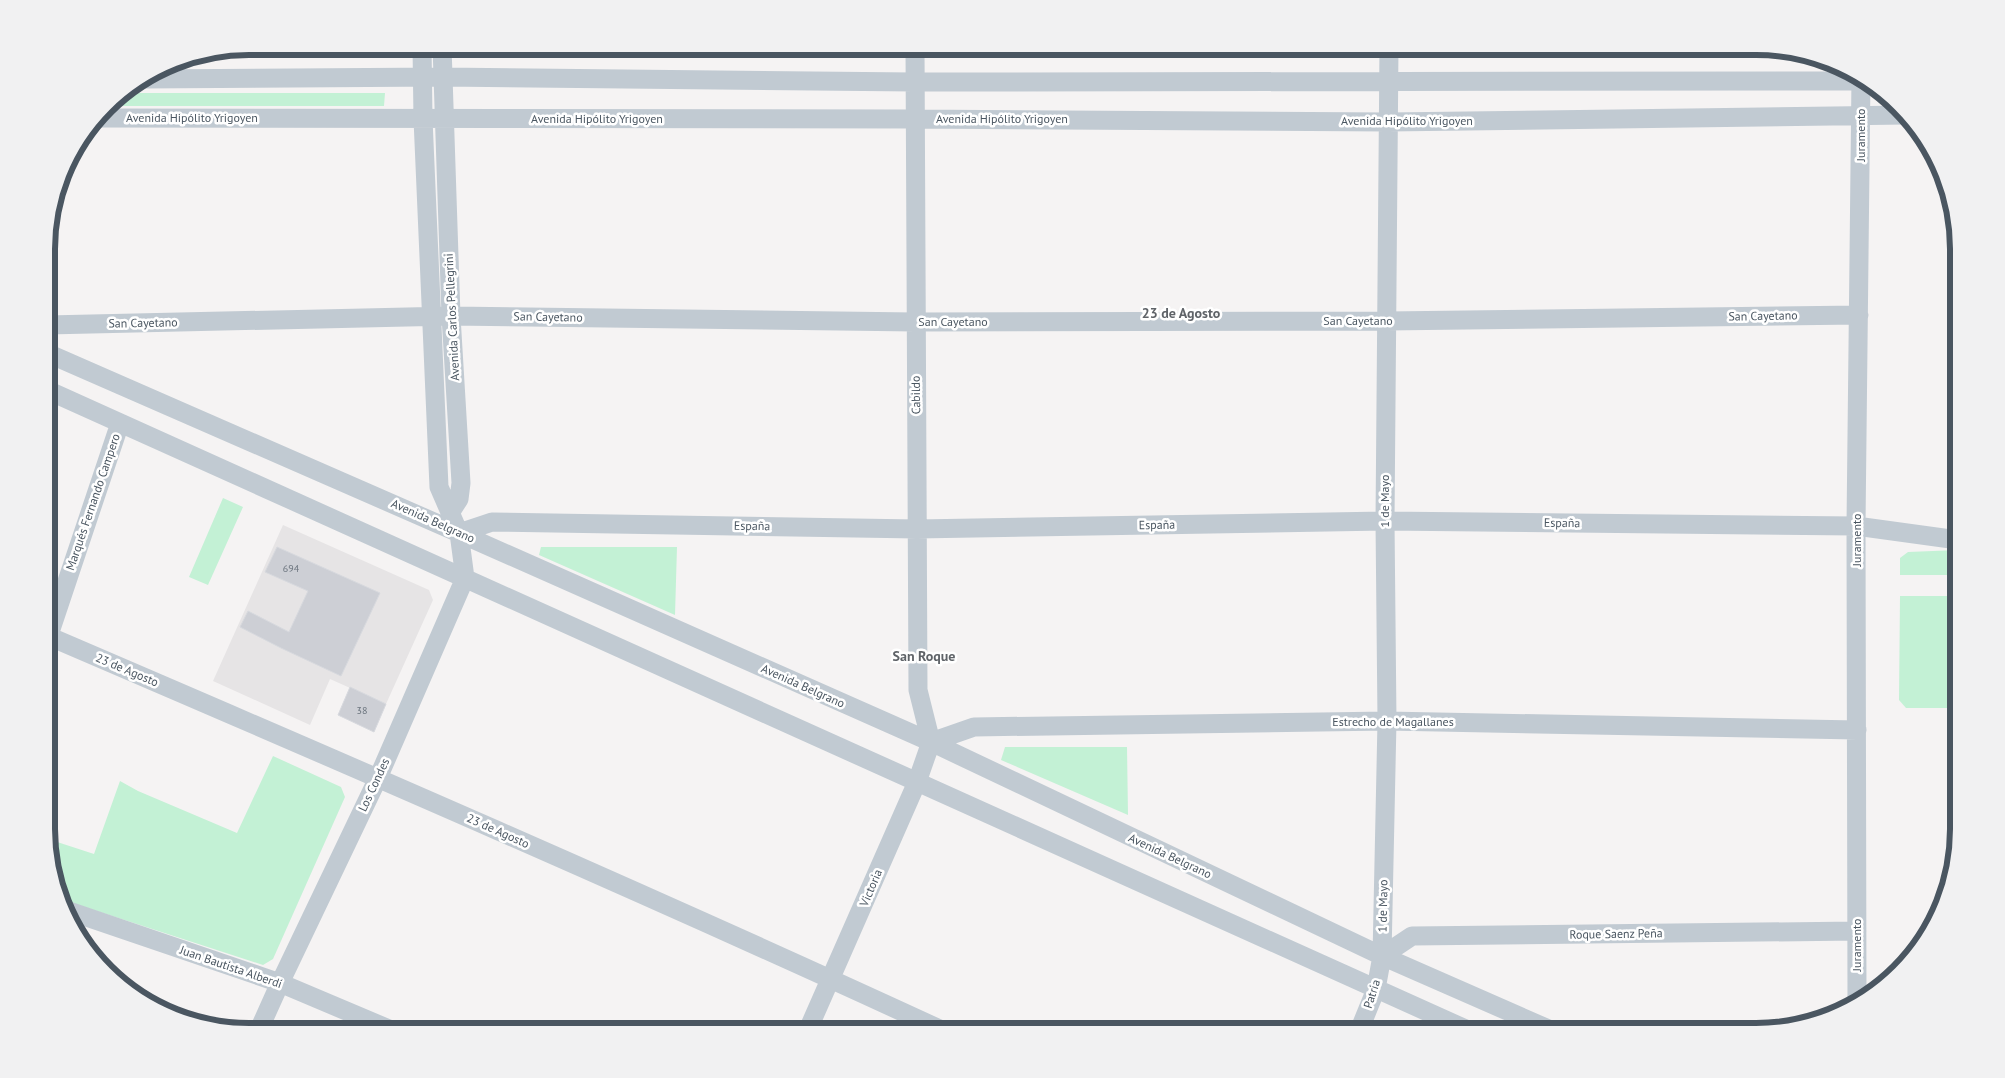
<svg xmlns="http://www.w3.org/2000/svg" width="2005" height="1078" font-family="'PT Sans',sans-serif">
<rect width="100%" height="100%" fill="#f5f3f3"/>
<path fill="#e6e4e5" d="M283 525 429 590 433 600 386 704 330 679 310 725 213 681Z"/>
<path fill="#c3f1d5" d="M120 93H385L384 106H108L115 97Z
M223 498 243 507 208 585 189 577Z
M541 547H677L675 615 539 555Z
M1958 550V708H1906L1899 700 1900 596H1950L1951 575H1900V558L1908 552Z
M1005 747H1127L1128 815 1001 760Z
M273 756 341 787 345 797 273 959 263 965 60 899 48 856V839L94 854 120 781 138 791 237 833Z"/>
<path fill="#cdcfd5" stroke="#d7d9de" d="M277 547 380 593 341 676 281 648 240 627 248 611 289 632 308 591 265 572Z
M350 687 386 704 374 732 338 715Z"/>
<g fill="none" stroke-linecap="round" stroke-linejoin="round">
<path stroke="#c1cad2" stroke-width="19" d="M442 46 451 316 461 483 459 499 450 513
M915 46 918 690 931 742
M143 79 443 77 914 82 1867 81
M99 118 915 119 1388 122 1906 115
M47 325 451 316 915 322 1387 321 1859 315
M47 353 459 533 931 742 1382 956 1553 1031
M47 390 1470 1031
M459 533 492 522 917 529 1385 521 1856 526 1958 540
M48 636C349 765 649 895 946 1032
M48 638 120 423
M931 742 974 727 1387 721 1857 730
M63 909 280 983 396 1032
M1382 956 1412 936 1857 931
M1857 1003 1856 526 1861 77
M1359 1031 1376 989 1382 956 1387 721 1385 521 1389 46
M258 1032 280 983 378 778 465 578 459 533 439 487 423 119 422 46
M807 1032 917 782 931 742"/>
</g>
<g text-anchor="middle" stroke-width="5" stroke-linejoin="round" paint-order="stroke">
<g font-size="10" fill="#6b747e">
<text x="291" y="572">694</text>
<text x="362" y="714">38</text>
</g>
<g font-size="12" fill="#4a5661" stroke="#fff">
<text x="192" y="122">Avenida Hipólito Yrigoyen</text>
<text x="597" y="123">Avenida Hipólito Yrigoyen</text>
<text x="1002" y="123">Avenida Hipólito Yrigoyen</text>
<text x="1407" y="125">Avenida Hipólito Yrigoyen</text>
<text transform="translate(1861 135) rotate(-90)" y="4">Juramento</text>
<text transform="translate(1763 316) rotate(-1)" y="4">San Cayetano</text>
<text transform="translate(452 317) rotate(-93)" y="4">Avenida Carlos Pellegrini</text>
<text transform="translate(548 317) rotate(1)" y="4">San Cayetano</text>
<text x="1358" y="325">San Cayetano</text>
<text x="953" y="326">San Cayetano</text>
<text transform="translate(143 323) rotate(-1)" y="4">San Cayetano</text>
<text transform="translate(916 395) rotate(-91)" y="4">Cabildo</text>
<text transform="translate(1385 501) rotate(-90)" y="4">1 de Mayo</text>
<text transform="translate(93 502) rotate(-71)" y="4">Marqués Fernando Campero</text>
<text transform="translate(433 521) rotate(24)" y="4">Avenida Belgrano</text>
<text transform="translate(1562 523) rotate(1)" y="4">España</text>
<text transform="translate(1157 525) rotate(-1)" y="4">España</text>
<text transform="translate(752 526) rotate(1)" y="4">España</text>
<text transform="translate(1857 540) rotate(-90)" y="4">Juramento</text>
<text transform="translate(127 670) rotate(23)" y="4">23 de Agosto</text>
<text transform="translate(803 686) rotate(24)" y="4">Avenida Belgrano</text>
<text x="1393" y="726">Estrecho de Magallanes</text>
<text transform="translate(374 785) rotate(-65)" y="4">Los Condes</text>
<text transform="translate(498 831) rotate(24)" y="4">23 de Agosto</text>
<text transform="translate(1170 856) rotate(25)" y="4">Avenida Belgrano</text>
<text transform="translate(871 888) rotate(-67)" y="4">Victoria</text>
<text transform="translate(1383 906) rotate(-89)" y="4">1 de Mayo</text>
<text transform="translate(1616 934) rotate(-1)" y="4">Roque Saenz Peña</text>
<text transform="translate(1857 945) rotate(-90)" y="4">Juramento</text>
<text transform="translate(231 967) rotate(19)" y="4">Juan Bautista Alberdi</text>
<text transform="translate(1372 994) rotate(-72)" y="4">Patria</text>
</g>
<g font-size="14" font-weight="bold" fill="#5f6368" stroke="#fff">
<text x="1181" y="318">23 de Agosto</text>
<text x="924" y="661">San Roque</text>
</g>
</g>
<path d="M0 0H2005V1078H0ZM249 55H1756A194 194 0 0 1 1950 249V829A194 194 0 0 1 1756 1023H249A194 194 0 0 1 55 829V249A194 194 0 0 1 249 55Z" fill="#f1f1f2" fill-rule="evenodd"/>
<path fill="none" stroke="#4a5661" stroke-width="6" d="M249 55H1756A194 194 0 0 1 1950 249V829A194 194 0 0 1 1756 1023H249A194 194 0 0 1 55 829V249A194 194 0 0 1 249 55Z"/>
</svg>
